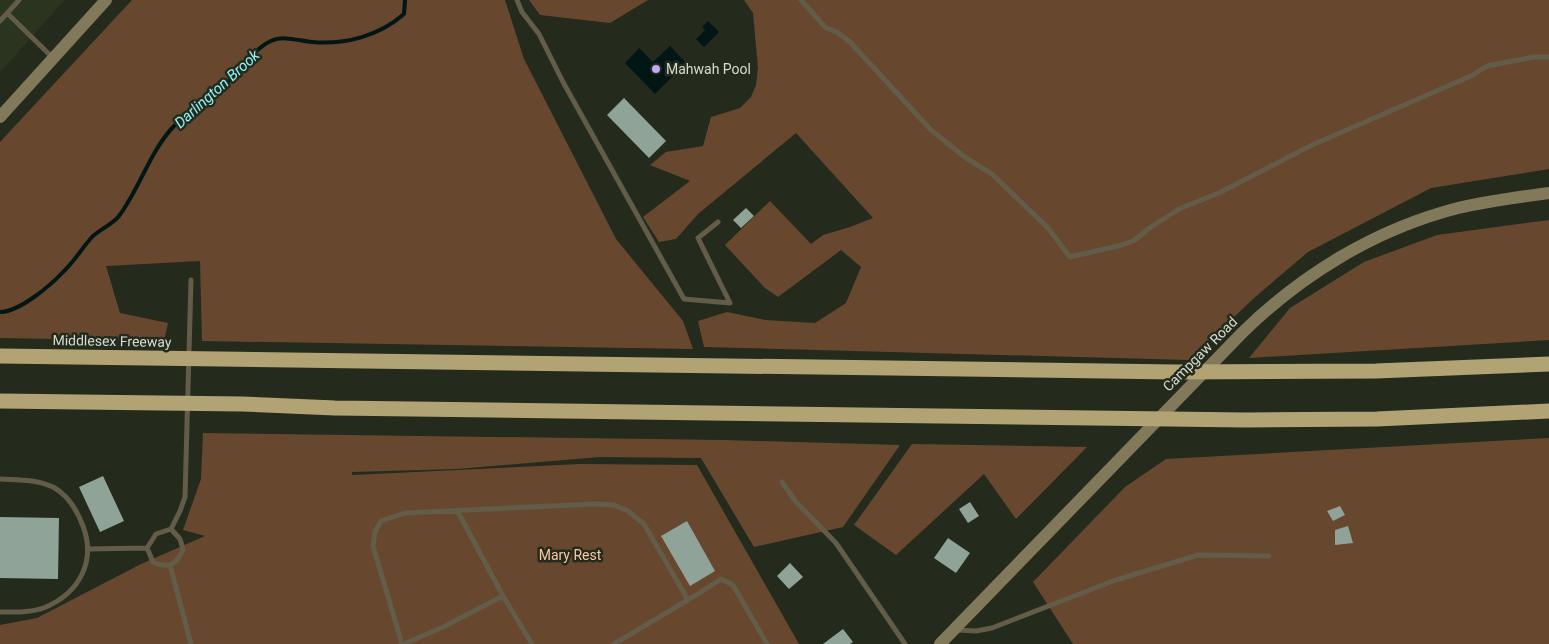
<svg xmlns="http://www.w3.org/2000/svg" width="1549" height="644" font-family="Roboto,sans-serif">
<rect width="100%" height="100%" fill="#242b1c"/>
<path fill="#2a341f" d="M0 0H65L0 72Z"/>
<path fill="#67482f" d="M132 0H505L524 59 616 239 683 321 693 349 202 341 200 261 106 266 120 313 168 323 164 341 0 338V142Z
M529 0H648L610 23 540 15Z
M744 0H1549V169L1431 188 1308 252 1254 298 1189 360 704 347 698 321 727 312 765 320 815 323 846 303 861 267 841 250 778 297 765 288 725 245 770 201 811 244 823 235 850 227 873 218 796 133 698 214 676 239 659 242 643 217 690 181 650 165 666 152 703 146 711 117 740 108 751 97 756 85 758 68 753 13Z
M1549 220V340L1249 358 1290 308 1364 262 1437 235Z
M203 433 723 440 900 445 843 527 754 547 701 458 600 457 457 469 352 472V475L580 464 697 465 799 644H0V625L37 618 141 564 205 536 183 530 201 479Z
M1549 438V644H1073L1033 582 1125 487 1166 459Z
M912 444 1087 447 1016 519 984 474 896 555 854 525Z"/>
<path fill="#031616" d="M708 21 719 32 704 47 696 39 705 30 702 27Z
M670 46 689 66 684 70 681 68 655 94 625 63 639 48 653 62Z"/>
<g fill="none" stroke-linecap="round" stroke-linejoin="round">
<path stroke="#031616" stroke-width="4" d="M0 312C19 312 50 286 63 272 74 262 82 248 92 237 100 229 112 225 119 216 140 188 150 151 174 126 191 108 213 96 230 80 242 68 255 48 271 41 284 35 299 41 312 42 345 45 379 36 404 14L405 0"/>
</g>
<path fill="#8fa398" d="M624 98 666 141 649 158 607 115Z
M746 208 754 216 741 228 733 220Z
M103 476 124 521 100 532 79 487Z
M970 502 979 516 968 523 959 509Z
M1340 506 1345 515 1333 521 1327 511Z
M0 517 59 518 58 579 0 578Z
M687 521 715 571 690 586 661 536Z
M1348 526 1353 543 1335 545V530Z
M948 538 970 553 956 573 934 558Z
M790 563 803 577 789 589 777 576Z
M843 629 853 642 850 644H823Z"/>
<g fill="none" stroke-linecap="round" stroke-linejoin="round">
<path stroke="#625c49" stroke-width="5" d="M517 0 522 12 539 34 563 82 684 299 730 303 698 238 718 222
M801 0 826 28 837 32 850 42 931 130 966 158 992 174 1048 228 1070 257 1122 245 1135 240 1148 229 1179 209 1221 192 1312 145 1471 76 1487 66 1533 57H1549
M7 13 53 58
M0 21 19 0
M0 479C18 480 36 479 53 487 68 495 77 510 83 526 96 561 80 592 46 607 31 613 15 612 0 612
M782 482 796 502 836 543 905 644
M457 510 503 596 532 644
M171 529 180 539 183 549C177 565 168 569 153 562L147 548 156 534 171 529 180 511 185 497 191 280
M88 549 147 548
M170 565 191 644
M688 600 721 579 733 585 767 644
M958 630 976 631 992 628 1113 581 1198 555 1269 556
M402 644 373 546 375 532 381 521 405 513 594 504 614 505 628 511 644 524 688 600 614 644
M404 644 443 627 503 596"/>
<path stroke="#82795b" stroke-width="12" d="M0 117 106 0
M940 644 1242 333C1302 274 1376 229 1458 208 1488 201 1519 197 1549 193"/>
<path stroke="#b2a374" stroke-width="15" d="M0 356 1176 372 1376 371 1549 364
M0 401 242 404 335 408 1245 420 1377 419 1549 411"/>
</g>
<circle fill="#c2a7f2" stroke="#242b1c" stroke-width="2" cx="656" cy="69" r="5"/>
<g text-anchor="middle" stroke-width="5" stroke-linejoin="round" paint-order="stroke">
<g font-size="14" fill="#d7dcd2" stroke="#242b1c" text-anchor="start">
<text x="666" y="74">Mahwah Pool</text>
</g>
<g font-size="14" fill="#d7dcd2" stroke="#242b1c">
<text transform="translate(112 341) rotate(1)" y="5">Middlesex Freeway</text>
<text transform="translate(1200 354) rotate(-45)" y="5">Campgaw Road</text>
</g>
<g font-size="14" fill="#f9c7a0" stroke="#242b1c">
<text x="570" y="560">Mary Rest</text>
</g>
<g font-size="15" font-style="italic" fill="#8ef4f6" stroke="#242b1c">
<text transform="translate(217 89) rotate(-42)" y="5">Darlington Brook</text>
</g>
</g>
</svg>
